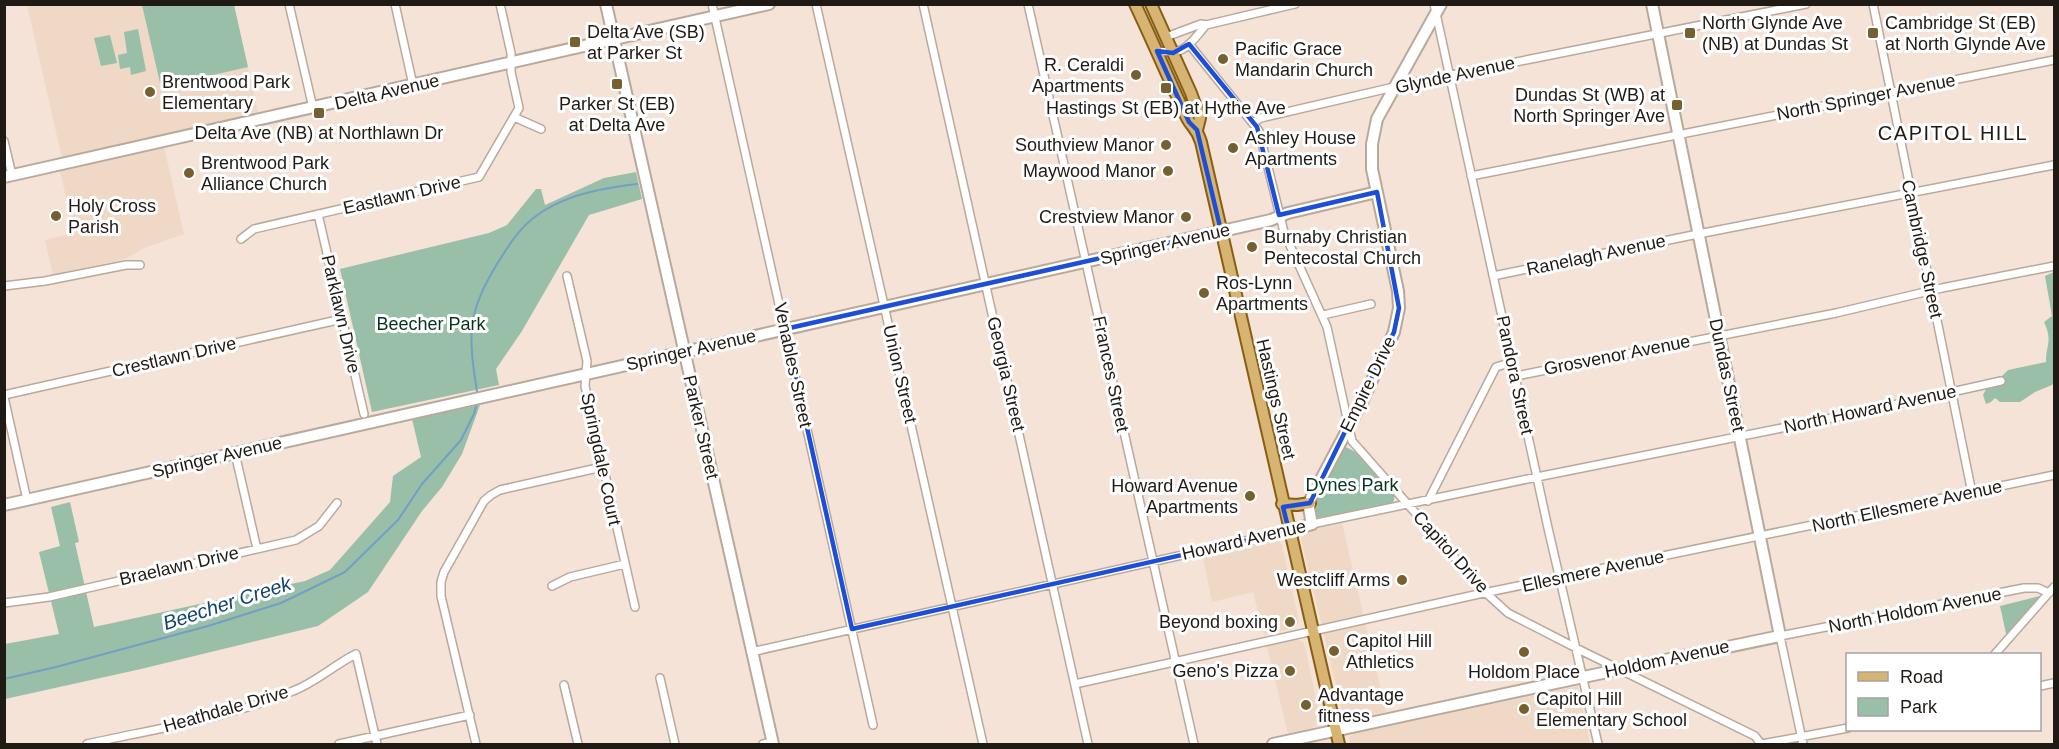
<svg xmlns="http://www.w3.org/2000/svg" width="2059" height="749" font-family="Helvetica,sans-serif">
<rect width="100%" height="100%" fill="#f4e3d6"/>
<path fill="#efd8c5" d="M27 5H234L258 113 62 158Z
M164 147 184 234 144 248 125 259 53 275 45 240 74 233 60 170Z
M1342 523 1386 712 1351 720 1344 718 1301 539 1307 531Z
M1273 540 1279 541 1282 545 1299 621 1295 628 1264 635 1253 592 1212 602 1202 552 1240 544Z
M1296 640 1302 641 1305 646 1320 718 1318 724 1312 729 1288 734 1267 646Z
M1578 686 1590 744H1350L1349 738 1354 733Z"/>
<path fill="#99bfa8" d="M142 5H234L248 67 161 87Z
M138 29 146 71 131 75 130 67 120 69 118 55 127 53 124 32Z
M110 35 117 63 101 66 94 38Z
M636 172 642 199 589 215 522 331 496 369 499 385 372 412 340 269 489 233 507 225 536 189H541L545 205 604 178Z
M2054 272V382L2052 385 2035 392 2020 402H2000L1995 398 1991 402 1986 404 1983 395 1987 387 2004 381 2002 376 2008 370 2046 362C2046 343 2053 342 2044 322L2052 316 2045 276Z
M480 405 462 454 442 487 422 511 368 592 318 626 141 669 5 699V644L59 634 39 552 60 546 51 507 70 502 79 542 75 543 94 627 305 581 330 570 390 502 393 476 421 457 412 419Z
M1345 447C1363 452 1383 481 1395 495L1393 503 1319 518C1314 514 1314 506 1316 501L1343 448Z
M2044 595 2007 638 2000 606Z"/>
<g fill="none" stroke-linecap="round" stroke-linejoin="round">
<path stroke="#739ec5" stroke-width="2" d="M477 392C474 371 470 349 472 328 474 305 485 284 497 264 503 255 508 246 515 237 543 199 593 189 637 184
M4 679 56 667 208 626 281 603 345 572 398 520 422 484 461 440 474 414 477 402"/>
<g stroke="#b9a99c" stroke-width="10">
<path id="street" d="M289 4 313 108
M395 4 413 85
M712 4 873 725
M816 4 983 744
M923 4 1088 744
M1028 4 1194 744
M1434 4 1548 528 1598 744
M1873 4 1972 493
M1166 37 1201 24 1206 25 1295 4
M1189 44 1259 131 1284 232 1327 327 1352 441 1486 593 1508 613 1582 651 1755 736 1761 744
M1157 51C1186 55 1188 46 1206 25
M514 117 541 129
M1254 122 1261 118 1411 83 1806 4
M4 141 12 175
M1471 176 2054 60
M318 214 364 414
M241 239 254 229 479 177 519 108 511 72V53L500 4
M567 276 587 361 585 386 635 607
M1493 276 1698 234 2054 165
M4 286 45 281 126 265H140
M1323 315 1371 304
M1516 376 1836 313 1942 288 2054 266
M4 395 342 319
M4 397 27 500
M235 453 257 549
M1428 501 1496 367 1513 362
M1312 524 1537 477 1862 412 2001 381
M552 586 570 577 625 564
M4 603 49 597 296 540 319 526 337 503
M751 652 1289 531
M1995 654 2054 587
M660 678 675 744
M1075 684 1479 594 2054 475
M564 685 578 744
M2040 686 2054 683
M87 744C154 729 229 718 293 691 316 682 334 665 356 654L377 744
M339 744 470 715
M476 744 441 596V582L444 572 484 501 491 495 500 490 602 467
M763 744 772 742
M1762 744 1848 728
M1803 744 1780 636 2024 588H2038L2049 593"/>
</g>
<g stroke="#b9a99c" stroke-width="14">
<path id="secondary" d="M606 4 773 744
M4 177 769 4
M4 505 1271 220 1288 213 1377 192
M1289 531 1312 524 1309 508 1311 498 1361 404 1394 332 1399 308 1398 291 1372 169V144L1377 119 1441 4
M1273 744 1574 679 1780 636 1652 4"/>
</g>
<g stroke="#875e14" stroke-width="14">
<path id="primary" d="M1135 4C1153 42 1169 80 1187 118 1192 128 1197 128 1201 142L1339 744
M1151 4 1191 93 1200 118 1197 130
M1282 504 1297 505 1310 503"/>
</g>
<use href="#street" stroke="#fff" stroke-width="7"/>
<use href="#secondary" stroke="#fff" stroke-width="10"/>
<use href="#primary" stroke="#d8b472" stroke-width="10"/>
</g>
<path fill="none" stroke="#1d4ed8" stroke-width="4.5" stroke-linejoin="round" d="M1189 44 1257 127 1279 215 1377 192 1399 308 1394 332 1310 503 1283 507 1289 531 852 629 785 329 1221 231 1197 130 1189 122 1157 51 1173 53Z"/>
<g fill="#776030" stroke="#fff" stroke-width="2">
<rect x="1684" y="27" width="12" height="12" rx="3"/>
<rect x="1867" y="27" width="12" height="12" rx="3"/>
<rect x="569" y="36" width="12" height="12" rx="3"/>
<circle cx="1223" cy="59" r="6"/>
<circle cx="1136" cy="75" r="6"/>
<rect x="611" y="78" width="12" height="12" rx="3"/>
<rect x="1160" y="82" width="12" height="12" rx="3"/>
<circle cx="150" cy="92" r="6"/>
<rect x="1671" y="99" width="12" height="12" rx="3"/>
<rect x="313" y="107" width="12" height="12" rx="3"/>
<circle cx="1166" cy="145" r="6"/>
<circle cx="1233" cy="148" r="6"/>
<circle cx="1168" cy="171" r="6"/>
<circle cx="189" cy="173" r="6"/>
<circle cx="56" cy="216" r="6"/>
<circle cx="1186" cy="217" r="6"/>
<circle cx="1252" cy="247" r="6"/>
<circle cx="1204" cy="293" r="6"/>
<circle cx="1250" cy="496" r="6"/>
<circle cx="1402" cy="580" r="6"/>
<circle cx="1290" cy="622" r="6"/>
<circle cx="1334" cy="651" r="6"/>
<circle cx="1524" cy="652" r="6"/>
<circle cx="1290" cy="671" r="6"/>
<circle cx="1306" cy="705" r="6"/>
<circle cx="1524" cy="709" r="6"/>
</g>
<g text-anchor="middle" stroke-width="6" stroke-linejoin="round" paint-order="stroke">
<g font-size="18" fill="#201a15" stroke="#fff" text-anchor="start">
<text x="1702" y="29">North Glynde Ave<tspan x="1702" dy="21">(NB) at Dundas St</tspan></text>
<text x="1885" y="29">Cambridge St (EB)<tspan x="1885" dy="21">at North Glynde Ave</tspan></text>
<text x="587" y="38">Delta Ave (SB)<tspan x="587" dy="21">at Parker St</tspan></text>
<text x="1235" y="55">Pacific Grace<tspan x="1235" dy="21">Mandarin Church</tspan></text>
<text x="1124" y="71" text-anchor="end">R. Ceraldi<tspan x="1124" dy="21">Apartments</tspan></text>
<text x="162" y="88">Brentwood Park<tspan x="162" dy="21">Elementary</tspan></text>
<text x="1665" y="101" text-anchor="end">Dundas St (WB) at<tspan x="1665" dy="21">North Springer Ave</tspan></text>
<text x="617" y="110" text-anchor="middle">Parker St (EB)<tspan x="617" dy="21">at Delta Ave</tspan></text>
<text x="1166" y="114" text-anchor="middle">Hastings St (EB) at Hythe Ave</text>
<text x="319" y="139" text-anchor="middle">Delta Ave (NB) at Northlawn Dr</text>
<text x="1245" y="144">Ashley House<tspan x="1245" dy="21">Apartments</tspan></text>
<text x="1154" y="151" text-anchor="end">Southview Manor</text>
<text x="201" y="169">Brentwood Park<tspan x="201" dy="21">Alliance Church</tspan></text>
<text x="1156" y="177" text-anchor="end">Maywood Manor</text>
<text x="68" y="212">Holy Cross<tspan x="68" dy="21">Parish</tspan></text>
<text x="1174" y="223" text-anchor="end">Crestview Manor</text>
<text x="1264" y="243">Burnaby Christian<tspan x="1264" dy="21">Pentecostal Church</tspan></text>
<text x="1216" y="289">Ros-Lynn<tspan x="1216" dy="21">Apartments</tspan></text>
<text x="1238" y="492" text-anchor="end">Howard Avenue<tspan x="1238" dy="21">Apartments</tspan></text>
<text x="1390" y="586" text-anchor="end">Westcliff Arms</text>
<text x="1278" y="628" text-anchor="end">Beyond boxing</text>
<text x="1346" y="647">Capitol Hill<tspan x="1346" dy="21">Athletics</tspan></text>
<text x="1278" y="677" text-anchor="end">Geno's Pizza</text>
<text x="1524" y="678" text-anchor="middle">Holdom Place</text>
<text x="1318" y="701">Advantage<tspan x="1318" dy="21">fitness</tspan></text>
<text x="1536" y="705">Capitol Hill<tspan x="1536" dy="21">Elementary School</tspan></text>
</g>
<g font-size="18" fill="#201a15" stroke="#fff">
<text transform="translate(1455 75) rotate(-12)" y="6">Glynde Avenue</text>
<text transform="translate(387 92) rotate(-13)" y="6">Delta Avenue</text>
<text transform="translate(1866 97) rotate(-11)" y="6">North Springer Avenue</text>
<text transform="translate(402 195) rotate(-13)" y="6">Eastlawn Drive</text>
<text transform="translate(1165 244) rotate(-13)" y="6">Springer Avenue</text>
<text transform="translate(1922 249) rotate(78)" y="6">Cambridge Street</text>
<text transform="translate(1596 255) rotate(-12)" y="6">Ranelagh Avenue</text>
<text transform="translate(341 314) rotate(77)" y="6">Parklawn Drive</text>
<text transform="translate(691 350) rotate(-13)" y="6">Springer Avenue</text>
<text transform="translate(1617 355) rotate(-11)" y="6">Grosvenor Avenue</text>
<text transform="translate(174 357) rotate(-13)" y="6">Crestlawn Drive</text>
<text transform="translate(793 365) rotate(78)" y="6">Venables Street</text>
<text transform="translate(900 374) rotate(77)" y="6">Union Street</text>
<text transform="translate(1006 374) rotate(77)" y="6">Georgia Street</text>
<text transform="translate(1111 374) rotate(78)" y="6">Frances Street</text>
<text transform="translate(1515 375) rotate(78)" y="6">Pandora Street</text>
<text transform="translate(1727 375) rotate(78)" y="6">Dundas Street</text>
<text transform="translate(1368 384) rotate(-64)" y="6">Empire Drive</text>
<text transform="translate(1276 399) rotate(77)" y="6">Hastings Street</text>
<text transform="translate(1870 409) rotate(-12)" y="6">North Howard Avenue</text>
<text transform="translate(701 427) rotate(77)" y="6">Parker Street</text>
<text transform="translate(217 457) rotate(-13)" y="6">Springer Avenue</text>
<text transform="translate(601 459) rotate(78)" y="6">Springdale Court</text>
<text transform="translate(1907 506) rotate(-12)" y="6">North Ellesmere Avenue</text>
<text transform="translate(1244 540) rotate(-13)" y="6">Howard Avenue</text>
<text transform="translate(1451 552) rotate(48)" y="6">Capitol Drive</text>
<text transform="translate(179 566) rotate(-13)" y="6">Braelawn Drive</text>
<text transform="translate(1593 571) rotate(-12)" y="6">Ellesmere Avenue</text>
<text transform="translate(1915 610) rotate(-11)" y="6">North Holdom Avenue</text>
<text transform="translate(1667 659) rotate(-12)" y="6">Holdom Avenue</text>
<text transform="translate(226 709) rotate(-16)" y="6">Heathdale Drive</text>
</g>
<g font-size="18" fill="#05341f" stroke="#fff">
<text x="431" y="330">Beecher Park</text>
<text x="1352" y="491">Dynes Park</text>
</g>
<g font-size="20" letter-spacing="1.5" fill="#201a15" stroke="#fff">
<text x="1953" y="140">CAPITOL HILL</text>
</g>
<g font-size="20" font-style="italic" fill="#104369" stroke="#fff">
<text transform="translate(227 603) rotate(-18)" y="7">Beecher Creek</text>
</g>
</g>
<rect width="2059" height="749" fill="none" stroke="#201a15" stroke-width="12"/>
<rect x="1846" y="653" width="195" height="78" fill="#ffffff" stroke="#a6a3a1" stroke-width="1.5"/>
<rect x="1858" y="672" width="30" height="9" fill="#d8b472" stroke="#a6a3a1" stroke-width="1.5"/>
<text x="1900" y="683" font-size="18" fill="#201a15">Road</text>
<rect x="1858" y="698" width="30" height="18" fill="#99bfa8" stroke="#a6a3a1" stroke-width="1.5"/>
<text x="1900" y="713" font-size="18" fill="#201a15">Park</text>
</svg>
